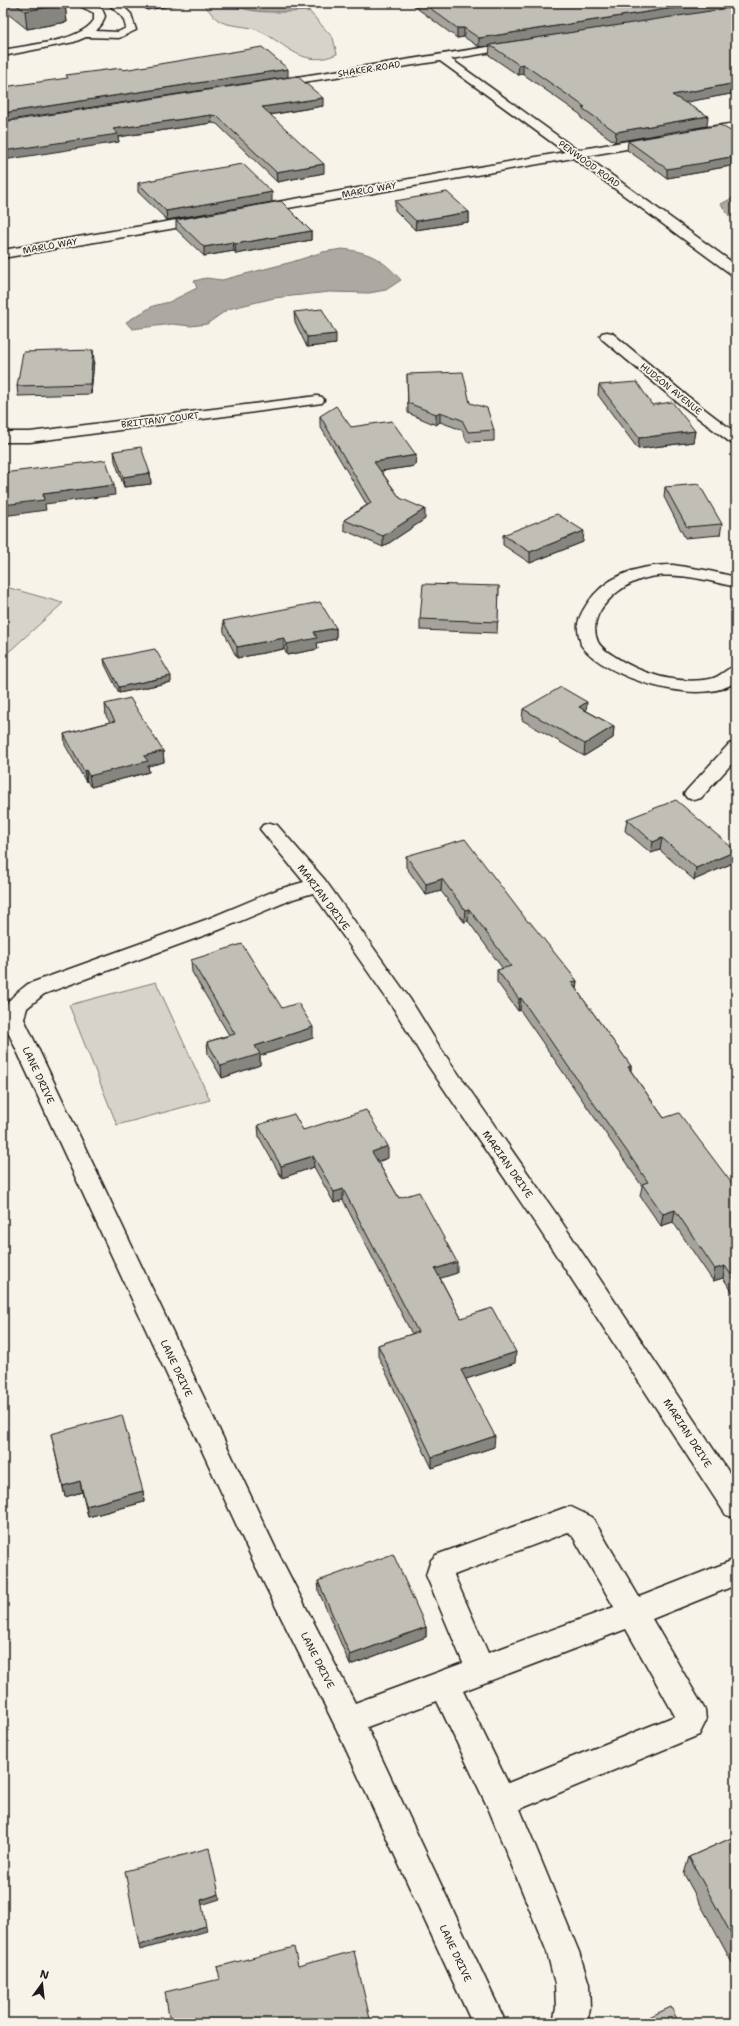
<svg xmlns="http://www.w3.org/2000/svg" width="739" height="2026" font-family="'Shantell Sans',sans-serif">
<rect width="100%" height="100%" fill="#f7f3e8"/>
<filter id="ink" filterUnits="userSpaceOnUse"><feTurbulence type="fractalNoise" baseFrequency=".025" numOctaves="2"/><feDisplacementMap in="SourceGraphic" scale="8" xChannelSelector="R" yChannelSelector="G"/><feConvolveMatrix kernelMatrix="1 2 1 2 8 2 1 2 1" color-interpolation-filters="sRGB"/></filter>
<g filter="url(#ink)">
<path fill="#d7d3cb" stroke="#7a7874" d="M200 3H228L255 10 309 11 333 38 337 54C303 69 288 45 260 31 249 25 227 27 218 20 211 15 209 8 200 3Z
M6 587 63 603 3 657V590Z
M156 982 210 1100 117 1125 69 1005Z"/>
<path fill="#aca9a2" stroke="#72716c" d="M228 3H312L309 11C284 12 251 15 228 3Z
M736 196V217L729 216 721 204Z
M342 249C370 252 382 259 401 280L386 290 369 293 329 292 274 298 228 309 207 324 191 326 172 324 132 329 126 322 153 306 169 302 197 288 194 281 206 278 222 280 292 262 323 252Z"/>
<g fill="none" stroke-linecap="round" stroke-linejoin="round">
<g stroke="#1c1c1c" stroke-width="3">
<path id="minor" d="M74 3H88L102 9 105 16 102 24 96 31 118 32 126 28C123 12 117 14 108 3H120L131 14 136 30 119 38 86 37 74 42 3 56V50C27 45 80 42 94 20V13Z
M519 42 523 43 524 45 523 47 451 59 577 150 656 136 660 137 662 140 656 144 585 156 736 265V275L731 274 573 158 254 214 248 210 254 206 565 152 440 61 271 87 265 84 271 81Z
M736 123V129L696 137 690 133 696 129Z
M205 215 210 216 211 219 210 222 3 258V250Z
M607 332 612 333 686 395 736 433V445L731 443 676 401 602 339 600 336 602 333Z
M317 396 322 397 324 400 322 403 30 442H3V432H30Z
M673 565 705 570 736 577V587C689 576 642 562 606 603 596 614 592 628 598 642 601 648 609 653 614 656 641 674 677 685 710 679 721 677 726 668 736 666V681C703 709 604 678 581 645 580 638 577 631 578 624 579 617 583 610 587 604 606 575 639 565 673 565Z
M736 742V759L701 798 694 800 687 798 684 794 687 790 729 744Z
M270 823 277 825 325 880 410 999 441 1049 555 1212 736 1483V1518L726 1515 537 1226 425 1061 394 1009 313 893 293 899 219 930 44 994 27 1008 24 1019 275 1547 355 1703 463 1663 426 1575 431 1560 436 1555 564 1508 571 1507 592 1517 639 1597 736 1559V1585L652 1619 705 1710 706 1721 699 1735 520 1809 579 1952 589 1984 590 2008 587 2023H553L556 2008 555 1984 547 1952 489 1810 437 1701 367 1727 506 2023H472L337 1730 255 1565 3 1021C3 1002 14 995 28 984L205 920 279 889 304 882 260 829 263 825ZM568 1532 572 1535 614 1607 488 1653 454 1575ZM626 1629 675 1716 508 1783 463 1691Z"/>
</g>
<use href="#minor" fill="#f7f3e8" fill-rule="evenodd"/>
</g>
<path fill="#a5a39c" stroke="#1c1c1c" d="M3 3H64L65 4 67 22 27 29 3 10Z
M138 3H180V4L147 10Z
M410 3H736V93L685 102 707 126 615 142 581 118V115L523 74 518 75 489 55 490 46 479 47 464 37 457 38Z
M323 106 270 115 324 173 277 182 217 124 212 123 118 137 119 142 3 122Z
M736 134V165L708 170V171L667 178 627 150 628 141Z
M138 183 272 202 167 220 138 192Z
M395 201 469 212V222L415 230 395 210Z
M176 220 311 231V240L236 254 234 251 204 256 176 229Z
M294 312 336 344 307 347 295 322Z
M94 360 91 394 18 396 17 386Z
M407 374 470 403 494 430V441L467 442 462 430 440 422 436 425 408 413Z
M599 385 652 405 695 431 693 442 638 449 598 395Z
M320 416 351 427 416 455 415 466 381 471 400 498 425 519 383 547 344 530V520L367 505 320 426Z
M114 451 150 473 151 484 124 487 115 461Z
M665 487 722 524 720 535 685 538 664 497Z
M503 535 583 542 530 563 503 545Z
M499 586 497 633 420 630V619Z
M223 621 336 628V639L317 643 318 649 287 655 284 649 237 658 224 632Z
M104 659 171 682 119 693 105 665Z
M105 704 163 751 164 762 148 766 149 772 91 787 87 781 86 782 65 745 64 734 110 722 106 716Z
M523 709 587 711 614 726 613 738 584 756 522 720Z
M627 819 735 862 694 880 660 850 651 853 625 831Z
M406 856 528 922 577 981 576 989 631 1066V1071L664 1118 736 1189V1297L723 1278 713 1281 673 1222 661 1226 640 1196 642 1186 520 1010 518 1011 497 982V970L503 969 468 921 464 922 441 891 426 895 406 867Z
M191 960 282 1008 313 1038 260 1056V1065L222 1078 208 1054 207 1042 229 1035 192 972Z
M258 1125 303 1130 388 1158 378 1162 399 1198 457 1273 440 1278 461 1318 515 1363 466 1379 494 1447 432 1468 378 1356V1345L412 1334 343 1200 334 1203 314 1167 282 1178 259 1137Z
M51 1434 143 1491 144 1502 88 1517 82 1492 65 1497Z
M318 1581 426 1627V1637L350 1665 319 1592Z
M736 1836V1970L684 1874 689 1857Z"/>
<path fill="#86857f" stroke="#1c1c1c" d="M147 3H180V4L147 10Z
M705 3H736V8L490 45V46L479 47V38Z
M65 4 67 22 27 29 25 11Z
M457 28H464V37L457 38Z
M523 64V74L518 75 519 65Z
M288 69V77L3 121V113Z
M736 83V93L671 105 672 95Z
M323 98V106L262 116V107Z
M211 115 212 123 118 137 119 142 3 160V151L113 129Z
M708 116 707 126 615 142 616 132Z
M736 156V165L708 170V171L667 178V169L708 161Z
M324 164V173L277 182 276 172Z
M272 192V202L167 220 166 211Z
M469 212V222L415 230 416 221Z
M311 231V240L236 254 235 244Z
M233 242 234 251 204 256V247Z
M336 334V344L307 347V337Z
M93 350 94 360 91 394 90 384Z
M440 412V422L436 425V414Z
M695 431 693 442 638 449 639 438Z
M416 455 415 466 374 472V462Z
M150 473 151 484 124 487 123 477Z
M114 485 115 495 45 504 46 510 3 516V505L43 494Z
M425 509V519L383 547V536Z
M584 531 583 542 530 563V552Z
M336 628V639L317 643 318 649 287 655V644L314 632Z
M284 638V649L237 658V647Z
M171 676V682L119 693V687Z
M587 702 586 713 579 707Z
M614 726 613 738 584 756 585 744Z
M163 751 164 762 148 766 149 772 91 787 89 776 144 756Z
M86 770 87 781 86 782 84 771Z
M662 838 660 850 651 853 653 842Z
M736 851 735 862 694 880 696 868Z
M442 879 441 891 426 895V884Z
M469 909 468 921 464 922 465 910Z
M577 981 575 992 571 982Z
M521 998 520 1010 518 1011 519 999Z
M313 1027V1038L260 1056V1065L222 1078 221 1066 255 1046Z
M631 1066 630 1078 628 1067Z
M388 1146V1158L372 1163V1152Z
M313 1156 314 1167 282 1178 281 1166Z
M343 1189V1200L334 1203V1192Z
M675 1210 673 1222 661 1226 663 1214Z
M457 1262V1273L435 1280V1269Z
M725 1266 723 1278 713 1281 715 1269Z
M516 1352 515 1363 460 1381 461 1370Z
M495 1436 494 1447 432 1468V1457Z
M80 1481 82 1492 65 1497 63 1486Z
M143 1491 144 1502 88 1517 86 1506Z
M3 1544 7 1568H3Z
M426 1627V1637L350 1665V1655Z
M219 1894 220 1899 201 1905V1900Z
M206 1926 207 1931 140 1950 139 1945Z"/>
<path fill="#c0beb5" stroke="#1c1c1c" d="M14 3H64L65 4 25 11Z
M423 3H705L479 38 464 28H457Z
M736 7V83L672 95 708 116 616 132 582 108 585 107 523 64 519 65 490 45Z
M262 47 288 69 3 113V87L68 78 66 75 121 68 123 70Z
M297 76 323 98 262 107 324 164 276 172 217 116 211 115 113 129 118 134 3 151V122Z
M720 125 736 134V156L708 161 709 162 667 169 628 141Z
M243 164 272 192 166 211 138 183 188 173Z
M447 192 469 212 416 221 395 201Z
M281 201 311 231 235 244 233 242 204 247 176 220Z
M322 309 336 334 307 337 294 312Z
M93 350 90 384 17 386 23 352Z
M463 372 470 403 487 408 494 430 468 432 462 420 440 412 436 414 408 403 407 374Z
M637 382 652 405 672 402 695 431 639 438 599 385Z
M336 406 351 427 392 421 416 455 374 462 400 498 425 509 383 536 344 520 371 503 320 416Z
M141 447 150 473 123 477 114 451Z
M106 460 114 485 43 494 44 500 3 505V473Z
M699 484 722 524 687 527 665 487Z
M557 514 584 531 530 552 503 535Z
M423 584 499 586 498 622 420 619Z
M320 602 336 628 314 632 317 638 287 644 284 638 237 647 223 621Z
M155 649 171 676 119 687 104 659Z
M561 687 587 702 579 707 614 726 585 744 523 709Z
M130 698 163 751 144 756 148 761 89 776 86 770 84 771 64 734 115 721 105 704Z
M676 800 736 851 696 868 662 838 653 842 627 819Z
M465 839 528 922H530L577 981 571 982 631 1066 628 1067 664 1118 679 1113 736 1189V1282L725 1266 715 1269 675 1210 663 1214 642 1184 648 1182 521 998 519 999 497 970 511 966 469 909 465 910 442 879 426 884 406 856Z
M242 944 282 1008 298 1003 313 1027 255 1046 260 1054 221 1066 207 1042 235 1034 191 960Z
M366 1110 388 1146 372 1152 399 1198 419 1192 457 1262 435 1269 461 1318 492 1308 516 1352 461 1370 495 1436 432 1457 378 1345 418 1332 343 1189 334 1192 313 1156 281 1166 258 1125 294 1114 303 1130Z
M122 1415 143 1491 86 1506 80 1481 63 1486 51 1434Z
M3 1548 5 1562H3Z
M393 1554 426 1627 350 1655 318 1581Z
M736 1836V1943L689 1857Z
M209 1848 219 1894 201 1900 206 1926 139 1945 125 1871Z
M294 1947 298 1966 354 1951 371 2023H170L165 1992 220 1979 217 1967Z
M671 2007 679 2023H636Z"/>
</g>
<g text-anchor="middle" stroke-width="3.5" stroke-linejoin="round" paint-order="stroke">
<g font-size="9" fill="#1c1c1c" stroke="#f7f3e8">
<text transform="translate(369 69) rotate(-9)" y="3">SHAKER ROAD</text>
<text transform="translate(589 164) rotate(36)" y="3">PENWOOD ROAD</text>
<text transform="translate(369 190) rotate(-10)" y="3">MARLO WAY</text>
<text transform="translate(50 246) rotate(-10)" y="3">MARLO WAY</text>
<text transform="translate(671 389) rotate(39)" y="3">HUDSON AVENUE</text>
<text transform="translate(160 420) rotate(-7)" y="3">BRITTANY COURT</text>
</g>
<g font-size="10" fill="#1c1c1c" stroke="#f7f3e8">
<text transform="translate(324 897) rotate(53)" y="4">MARIAN DRIVE</text>
<text transform="translate(39 1075) rotate(65)" y="4">LANE DRIVE</text>
<text transform="translate(508 1164) rotate(55)" y="4">MARIAN DRIVE</text>
<text transform="translate(177 1368) rotate(65)" y="4">LANE DRIVE</text>
<text transform="translate(688 1433) rotate(57)" y="4">MARIAN DRIVE</text>
<text transform="translate(318 1660) rotate(63)" y="4">LANE DRIVE</text>
<text transform="translate(456 1953) rotate(65)" y="4">LANE DRIVE</text>
</g>
</g>
<rect width="739" height="2026" fill="none" stroke="#f7f3e8" stroke-width="16"/>
<rect x="8" y="8" width="723" height="2010" fill="none" stroke="#1c1c1c" stroke-width="1.5" filter="url(#ink)"/>
<g transform="translate(42 1984) rotate(15)" stroke="#f7f3e8" stroke-width="3" paint-order="stroke">
<path d="M0-3L7 15L0 10L-7 15Z" fill="#1c1c1c"/>
<text y="-6" font-size="11" font-weight="bold" text-anchor="middle" fill="#1c1c1c">N</text>
</g>
</svg>
